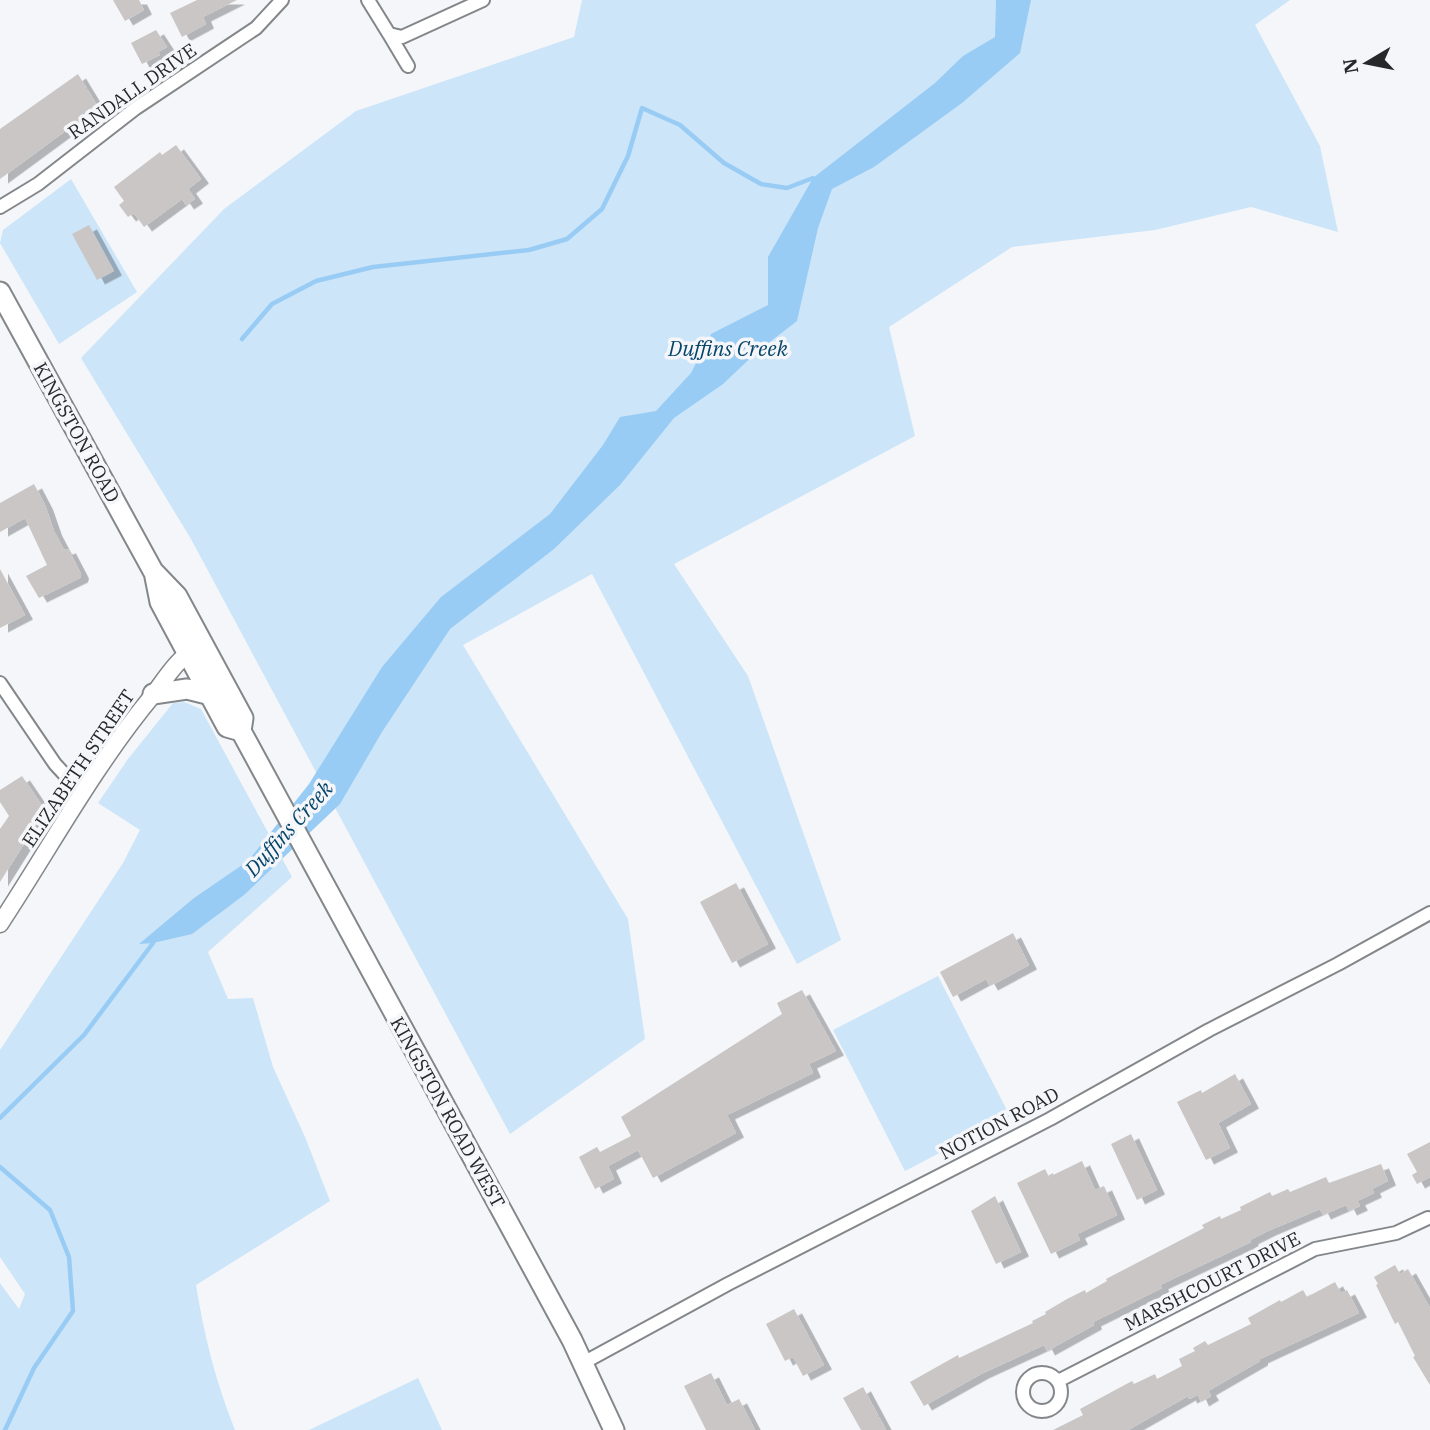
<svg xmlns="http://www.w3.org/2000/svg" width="1430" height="1430" font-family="'IBM Plex Serif',serif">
<defs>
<filter id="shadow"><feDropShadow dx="8" dy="4.5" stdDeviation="0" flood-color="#0004"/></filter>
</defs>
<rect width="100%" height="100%" fill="#f4f6f9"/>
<path fill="#cce5f9" d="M582 0H1290L1255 25 1320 146 1338 232 1251 207 1155 230 1012 247 889 327 915 436 674 564 748 676 841 940 797 964 592 574 463 645 628 919 645 1039 510 1134 191 539 81 358 224 209 356 111 574 37Z
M71 179 137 292 59 344 0 243 3 230Z
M184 702 201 709 292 877 208 952 228 999 253 998 273 1067 305 1137 330 1201 196 1285C204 1335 216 1383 235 1430H0V1283L19 1309 25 1294 0 1257V1050L123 863 140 830 98 803 128 759 173 703Z
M938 976 1010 1116 905 1171 833 1030Z
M418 1378 442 1430H309Z"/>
<path fill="#99ccf4" d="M996 0H1031L1020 53 962 103 874 167 832 189 818 228 797 321 758 351 723 384 674 418 620 485 554 549 450 629 382 732 340 804 244 895 192 934 153 943 139 944 194 898 248 861 309 784 382 667 441 597 550 514 603 445 620 417 656 411 691 373 711 334 768 305V257L813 178 935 83 963 56 995 37Z"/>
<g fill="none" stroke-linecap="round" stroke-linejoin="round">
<path stroke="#99ccf4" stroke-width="4.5" d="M242 339 272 304 316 281 373 267 529 250 567 239 602 209 628 156 642 108 680 125 724 163 761 184 787 188 813 178
M0 1118 84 1035 153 943
M0 1167 50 1210 69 1257 73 1311 34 1368 5 1430"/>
</g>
<path fill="#cac6c5" filter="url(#shadow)" d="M113 0H139L144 10 125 21Z
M197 0H237L203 17 206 24 182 37 170 13Z
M156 30 167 47 158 52 160 55 142 64 131 43Z
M78 74 98 107 0 179V129Z
M176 145 201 179 188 189 195 199 186 205 182 199 144 227 134 213 128 217 119 205 124 201 114 187 160 152 162 155Z
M89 225 114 271 97 280 72 234Z
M34 484 45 505 54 531 64 550 68 549 81 574 80 578 39 598 26 576 47 565 25 518 0 532V503Z
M0 569 25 615 0 628Z
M22 776 45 810 0 882V829L9 816 0 802V790Z
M736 883 768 944 732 963 700 902Z
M1013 933 1029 965 990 986 986 979 953 997 940 972Z
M802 990 836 1051 809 1064 813 1073 727 1115 736 1133 653 1178 638 1150 608 1166 614 1179 595 1189 579 1157 597 1147 600 1152 631 1136 621 1117 782 1014 777 1003Z
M1235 1074 1251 1104 1218 1123 1230 1148 1206 1160 1177 1102 1201 1090 1202 1093Z
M1131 1134 1157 1190 1137 1200 1111 1144Z
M1430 1142V1177L1417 1184 1412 1175 1417 1172 1407 1154Z
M1082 1161 1095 1190 1104 1186 1117 1215 1077 1234 1080 1240 1051 1254 1017 1183 1045 1169 1049 1177Z
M1381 1164 1388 1181 1372 1189 1374 1193 1357 1201 1360 1206 1349 1211 1346 1205 1323 1215 1320 1209 1268 1231 1250 1240 1251 1242 1160 1285 1162 1288 1093 1322 1094 1325 1047 1351 1044 1345 981 1374 924 1406 910 1382 958 1355 959 1358 1033 1323 1032 1321 1046 1314 1045 1312 1067 1299 1085 1290 1086 1293 1107 1281 1106 1279 1204 1228 1202 1225 1220 1216 1221 1219 1241 1210 1240 1207 1270 1192 1272 1196 1288 1189 1290 1192 1326 1177 1329 1183Z
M995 1196 1021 1252 996 1264 971 1211Z
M1395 1265 1400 1274 1408 1269 1430 1308V1385L1413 1357 1415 1356 1398 1322 1395 1324 1376 1285 1378 1284 1374 1277Z
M1335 1282 1341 1293 1347 1290 1359 1313 1260 1359V1361L1208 1391 1211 1396 1201 1402 1198 1395 1189 1399 1188 1396 1128 1430H1053L1083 1415 1080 1409 1132 1381 1134 1384 1155 1374 1157 1379 1182 1366 1179 1359 1195 1351 1193 1348 1205 1341 1208 1345 1251 1324 1248 1318 1280 1300 1281 1302 1303 1290 1307 1297Z
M794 1309 824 1365 803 1376 793 1357 785 1361 766 1324Z
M711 1373 727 1405 739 1399 755 1430H706L684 1386Z
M863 1387 886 1430H861L843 1398Z"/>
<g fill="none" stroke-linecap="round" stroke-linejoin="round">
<g stroke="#848789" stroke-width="16">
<path id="street" d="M368 0 389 34 402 37 483 0
M389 34 408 66
M0 207 38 184 136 108 256 28 282 0
M0 683 55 764 67 777 87 787
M583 1363 728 1284 1050 1119 1209 1030 1338 964 1430 913
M1023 1392a19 19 0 1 1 38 0a19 19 0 1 1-38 0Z
M1058 1381 1315 1249 1396 1233 1428 1218"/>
</g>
<g stroke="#848789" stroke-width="19">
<path id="secondary" d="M0 924C50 848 94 766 153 695 166 678 177 659 196 648"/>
</g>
<g stroke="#848789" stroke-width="23">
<path id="primary" d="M0 292 153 571 177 596 243 718 241 731
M154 572 160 602 227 727 241 731
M153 694 187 689 211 695
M241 731 572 1340 614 1430"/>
</g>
<use href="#street" stroke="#fff" stroke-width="12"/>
<use href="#secondary" stroke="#fff" stroke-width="16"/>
<use href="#primary" stroke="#fff" stroke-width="19"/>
</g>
<g text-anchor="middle" stroke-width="7" stroke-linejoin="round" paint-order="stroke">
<g font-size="19" fill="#272829" stroke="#f4f6f9">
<text transform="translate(132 91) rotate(-35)" y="7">RANDALL DRIVE</text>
<text transform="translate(77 432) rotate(61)" y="7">KINGSTON ROAD</text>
<text transform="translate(78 768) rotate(-56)" y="7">ELIZABETH STREET</text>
<text transform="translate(448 1112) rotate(61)" y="7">KINGSTON ROAD WEST</text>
<text transform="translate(999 1123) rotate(-28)" y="7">NOTION ROAD</text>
<text transform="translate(1212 1281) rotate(-27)" y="7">MARSHCOURT DRIVE</text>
</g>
<g font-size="21" font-style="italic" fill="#06456b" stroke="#f4f6f9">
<text x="728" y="356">Duffins Creek</text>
<text transform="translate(289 829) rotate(-48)" y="7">Duffins Creek</text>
</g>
</g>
<g transform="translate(1367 63) rotate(260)" stroke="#f4f6f9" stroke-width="5" paint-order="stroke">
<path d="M0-5L12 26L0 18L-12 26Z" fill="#272829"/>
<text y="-10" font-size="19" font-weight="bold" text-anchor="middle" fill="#272829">N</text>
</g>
</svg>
